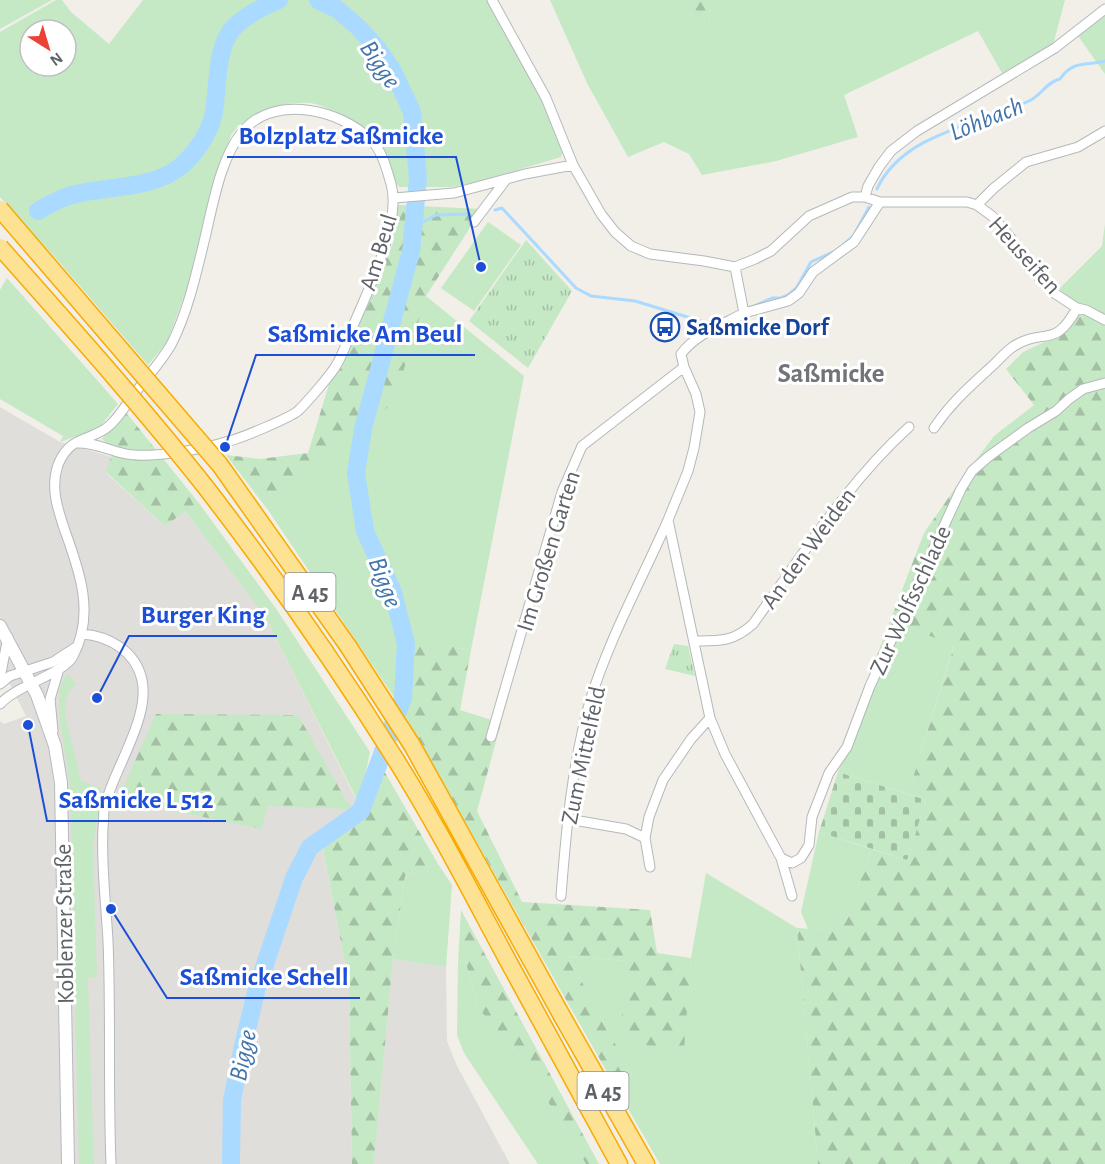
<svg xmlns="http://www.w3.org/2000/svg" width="1105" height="1164" font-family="'Alegreya Sans',sans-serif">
<defs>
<pattern id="forest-firs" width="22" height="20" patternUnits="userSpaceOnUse" patternTransform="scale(1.5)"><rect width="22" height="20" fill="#c5e8c5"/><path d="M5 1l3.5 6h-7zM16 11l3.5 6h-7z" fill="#a3c0a4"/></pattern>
<pattern id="cemetery-stones" width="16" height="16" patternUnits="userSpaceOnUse" patternTransform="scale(1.5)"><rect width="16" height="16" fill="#c5e8c5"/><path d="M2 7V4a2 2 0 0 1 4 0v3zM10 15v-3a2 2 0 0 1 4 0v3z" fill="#a3c0a4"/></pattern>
<pattern id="park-tufts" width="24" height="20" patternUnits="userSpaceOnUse" patternTransform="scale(1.5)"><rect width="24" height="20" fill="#c5e8c5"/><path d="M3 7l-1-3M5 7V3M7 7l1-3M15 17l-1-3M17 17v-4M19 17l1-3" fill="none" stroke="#a3c0a4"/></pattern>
</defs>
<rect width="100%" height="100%" fill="#f1efe8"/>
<path fill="#e0deda" d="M0 407 60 442 112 457 106 473 165 526 185 511 266 618 364 816 323 850 349 984 352 1164H0V721L4 724 26 716 0 665Z
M393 959 446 967 447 1041 456 1064 510 1164H374Z"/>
<path fill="#c5e8c5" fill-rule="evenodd" d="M0 0H52L0 29Z
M56 0H62L71 12 109 44 143 0H488L544 98 564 147 561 157 484 180 452 187H399C387 173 390 150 376 137 365 127 324 104 310 103 282 101 248 112 231 135L190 281 167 342 148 365 60 263 0 197V32ZM30 30H66V66H30Z
M550 0H671L709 27 710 0H1065L1053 45 1002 73 978 31 844 95 858 137 776 161 702 175 689 154 664 142 628 157 587 83Z
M1105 12V74L1076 33Z
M488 222 521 245 474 311 441 288Z
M1105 224V314L1078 304 1059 289 1102 246Z
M7 278 118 404 98 429 60 442 63 436 0 399V290Z
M426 296 524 376 471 650 410 640 396 700 268 510 393 402Z
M198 502 277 610 370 752 359 804 266 618 185 511Z
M902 624 954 645 908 794 838 772Z
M67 673 76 684 67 694 65 714 81 781 101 788 93 849 97 977 88 978 94 1164H79L70 785 60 723 59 691Z
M819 832 871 849 846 921 828 930 808 929 801 912Z
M438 864 452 885 446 967 393 959 405 876Z
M706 873 797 928 818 1164H660L615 1086 633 1077 568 956 624 961 683 1050 691 958Z
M465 959 478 1008 520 1056 586 1164H538L464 1053 457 1035 458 963Z"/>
<path fill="url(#forest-firs)" d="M671 0H710L709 27Z
M398 205 482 209 426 296 394 402 268 510 226 455 260 459 308 453 330 381 342 367 393 243Z
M1078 312 1105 324V1164H818L797 928 828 930 846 921 871 849 907 860 926 800 908 794 954 646 902 624 882 656 874 663 924 533 958 484 994 436 1034 405 1006 369 1023 352 1060 335Z
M124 410 198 502 165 526 106 472 114 449 102 439Z
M409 639 471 650 460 710 501 723 477 811 522 902 650 910 657 953 691 958 684 1050 621 1042 624 961 568 956 633 1077 615 1086 396 700Z
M156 714 298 715 351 809 268 806 261 829 118 799Z
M380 764 438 864 405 876 393 959 374 1164H352L349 984 323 849 364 816Z
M461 910 599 1164H586L520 1056 478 1008 465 959 458 963Z"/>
<path fill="url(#cemetery-stones)" d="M838 772 926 800 907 860 819 832Z"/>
<path fill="url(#park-tufts)" d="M526 240 572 291 528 368 469 321Z
M674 644 688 646 695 676 665 669Z"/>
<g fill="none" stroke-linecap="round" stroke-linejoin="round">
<path stroke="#aadaff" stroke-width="3" d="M877 189C903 132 981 125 1031 100 1042 94 1047 82 1060 79 1073 60 1085 66 1105 61
M495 210 502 208 576 288 591 296 635 301 704 322
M414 222H423L436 215 469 214
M843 245 854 235 869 207
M754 306 772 298H781L788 295 797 287 811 262 833 252"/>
<path stroke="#aadaff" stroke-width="18" d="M38 211C50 204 62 197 76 194 108 186 154 189 181 166 195 154 208 135 213 117 219 90 214 45 236 25 249 14 264 6 279 0
M231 1164 232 1100 243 1046 257 988 294 878 310 847 361 811 403 698 406 644 393 592 365 531 356 473 363 429 411 251 418 178 412 112 393 71 377 48 358 27 337 9 318 0"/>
<g stroke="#b5b8bc" stroke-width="11">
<path id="street" d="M492 0 546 98 573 165
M865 197 868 186 879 167 891 151 917 131 1055 48 1105 9
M394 198 454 193 525 174 573 165 601 214 615 232 631 246 650 254 704 261 735 267 755 259 771 251 809 216 852 197H865L880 202H967L977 205 994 188 1026 162 1078 147 1105 131
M977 205 992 216 1010 237 1029 267 1054 293 1077 308 1086 310 1105 320
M474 222 505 181
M744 313 788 301 799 293 813 272 854 242 880 202
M684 367 696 394 700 412 694 448 688 471 668 520 710 718 725 754 781 858 792 863 801 858 809 845 812 817 829 773 847 747 870 686 961 489 972 471 988 457 1028 428 1056 411 1069 399 1083 389 1105 383
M934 428C951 403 968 388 990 368 998 361 1005 352 1014 346 1045 327 1054 350 1077 308
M82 634C110 636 136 652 142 680 150 718 115 767 105 805 103 812 104 820 103 828 101 865 106 903 108 941 111 1015 108 1090 111 1164
M695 641C720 641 733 642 753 624 802 556 847 483 909 427
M0 678 8 637
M0 684 10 676 53 662 76 647
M0 704C17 685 65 673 73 656 95 615 80 572 65 531 58 510 50 488 58 465 70 434 92 442 110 425 120 416 127 403 135 393 147 377 162 361 172 343 187 313 195 279 203 246 212 211 219 159 243 131 274 94 341 109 372 141 382 151 387 170 391 184 402 221 368 291 353 326 348 339 344 352 337 364 331 375 307 402 298 411 289 418 242 438 229 441 204 449 147 460 122 453 106 449 92 442 76 443
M53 731 50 699 59 669
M491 737 562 492 582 446 684 367 681 354C696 334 722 325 744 313L735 267
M568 819 626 829 645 838
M781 858 792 896
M650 867 645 838 649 817 663 780 691 739 710 718
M561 896C566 831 572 765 590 701 609 639 642 579 668 520"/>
</g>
<g stroke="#b6babf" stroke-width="14">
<path id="secondary" d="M0 626 37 695 55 746 61 783 68 1164"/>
</g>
<g stroke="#f9ab00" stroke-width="19">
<path id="highway" d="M507 959 619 1164
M562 1016 646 1164"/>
</g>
<use href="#street" stroke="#fff" stroke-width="9"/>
<use href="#secondary" stroke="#fff" stroke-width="12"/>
<use href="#highway" stroke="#fde293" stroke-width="16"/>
<g stroke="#f9ab00" stroke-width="19" stroke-linecap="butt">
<path id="highway-bridge" d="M0 209 220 465 348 646 412 745 562 1016
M0 247C69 325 139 403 204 485 272 573 337 666 396 760 436 824 471 892 507 959"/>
</g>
<use href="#highway-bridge" stroke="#fde293" stroke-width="16"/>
</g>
<defs>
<g id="bus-ring" transform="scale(1.5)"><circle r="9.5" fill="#fff" stroke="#1a4fb4" stroke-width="1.5"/><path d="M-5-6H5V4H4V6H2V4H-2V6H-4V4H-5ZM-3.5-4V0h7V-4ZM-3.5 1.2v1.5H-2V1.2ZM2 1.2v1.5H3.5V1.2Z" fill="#1a4fb4"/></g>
</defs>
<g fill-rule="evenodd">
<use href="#bus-ring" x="665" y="327"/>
</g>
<g text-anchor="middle" stroke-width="6" stroke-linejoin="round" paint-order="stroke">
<g fill="#fff" stroke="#8f9295" stroke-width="1.5">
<rect x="284.5" y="573" width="51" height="38" rx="4.5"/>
<rect x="577.5" y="1072" width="51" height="38" rx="4.5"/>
</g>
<g font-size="22" font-weight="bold" fill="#5f6368">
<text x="310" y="600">A 45</text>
<text x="603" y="1099">A 45</text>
</g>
<g font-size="24" fill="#5f6368" stroke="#fff">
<text transform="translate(378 252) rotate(-73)" y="8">Am Beul</text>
<text transform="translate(1025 255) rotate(48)" y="8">Heuseifen</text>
<text transform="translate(808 548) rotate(-54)" y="8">An den Weiden</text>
<text transform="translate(548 551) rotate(-73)" y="8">Im Großen Garten</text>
<text transform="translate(910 600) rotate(-65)" y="8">Zur Wolfsschlade</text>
<text transform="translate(583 755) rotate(-78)" y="8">Zum Mittelfeld</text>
<text transform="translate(64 924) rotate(-91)" y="8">Koblenzer Straße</text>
</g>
<g font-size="24" font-weight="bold" fill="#164399" stroke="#fff" text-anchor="start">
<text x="686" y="335">Saßmicke Dorf</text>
</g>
<g font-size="26" font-style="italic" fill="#4174aa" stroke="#fff">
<text transform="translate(381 64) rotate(56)" y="9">Bigge</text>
<text transform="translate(986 118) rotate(-22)" y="9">Löhbach</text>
<text transform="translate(386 582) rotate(69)" y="9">Bigge</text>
<text transform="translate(242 1055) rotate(-78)" y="9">Bigge</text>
</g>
<g font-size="27" font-weight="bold" fill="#70757a" stroke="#fff">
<text x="831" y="382">Saßmicke</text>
</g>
</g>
<path fill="none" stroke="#1d4ed8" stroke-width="2" d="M481 267L456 157H227M225 447L256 355H475M97 698L129 636H277M28 725L47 821H226M111 909L167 998H360"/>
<g fill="#1d4ed8" stroke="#fff" stroke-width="2">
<circle cx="481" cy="267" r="6"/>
<circle cx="225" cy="447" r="6"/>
<circle cx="97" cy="698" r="6"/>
<circle cx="28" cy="725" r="6"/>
<circle cx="111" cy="909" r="6"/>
</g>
<g font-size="26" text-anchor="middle" font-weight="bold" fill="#1d4ed8" stroke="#fff" stroke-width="6" stroke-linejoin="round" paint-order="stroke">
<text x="341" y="144">Bolzplatz Saßmicke</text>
<text x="365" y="342">Saßmicke Am Beul</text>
<text x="203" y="623">Burger King</text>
<text x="136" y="808">Saßmicke L 512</text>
<text x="264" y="985">Saßmicke Schell</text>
</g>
<g transform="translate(48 48) rotate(143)"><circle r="28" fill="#ffffff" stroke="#bfc1c3" stroke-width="1.5"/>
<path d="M0-4.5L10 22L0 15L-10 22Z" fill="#ea4335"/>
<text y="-9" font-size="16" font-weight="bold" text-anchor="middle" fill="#5f6368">N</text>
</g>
</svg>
